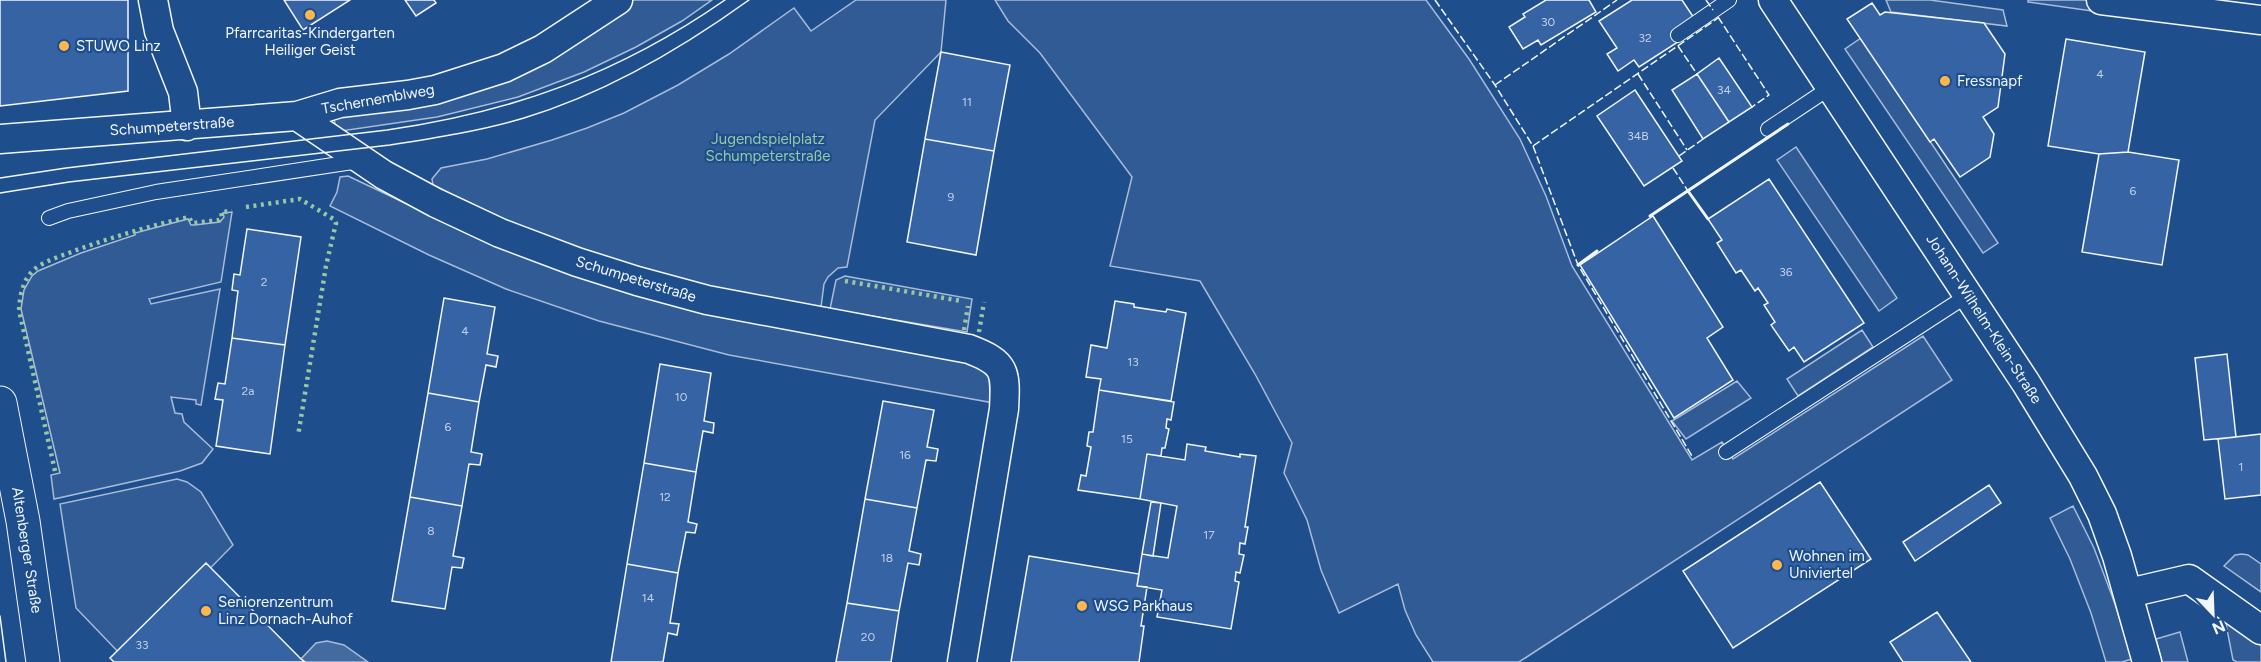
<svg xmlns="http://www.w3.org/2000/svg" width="2261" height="662" font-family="Figtree,sans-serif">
<rect width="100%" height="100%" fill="#1f4e8c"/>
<path fill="#305b95" stroke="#a8bbd7" stroke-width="1.5" d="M632 0H712L682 21 636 47 584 72 518 97 437 117 341 131 335 124 334 118 385 106Z
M856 0H946L941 52 875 120 847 267 838 268 828 277 824 284 821 307 712 287 617 261 552 239 500 217 433 185 432 179 441 168 487 159 552 140 587 128 624 113 678 85 729 54 794 8 811 31Z
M995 0H1426L1469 59 1520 139 1546 196 1572 266 1692 460 1722 442 1733 459 1923 336 1952 380 1519 662H1433L1416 635 1405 610 1398 584 1339 613 1321 570 1307 520 1284 473 1292 443 1255 374 1200 281 1110 266 1132 177 1040 53 1008 21Z
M1886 0H1930L2003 10 2007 26 1891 12Z
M2028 0H2087L2244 21 2149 19 2028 2Z
M1861 38 1998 243 1983 253 1845 49Z
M1796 147 1897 298 1879 311 1777 160Z
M348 176 487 242 975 364 989 376 994 403 729 355 599 321 506 289 429 255 330 206 337 192 340 177Z
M232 212 221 282 149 299 151 304 220 289 201 405 196 404V400L171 397 175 413 182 414 184 422 213 449 202 463 180 471 54 499 51 475 60 473 21 309 24 290 32 276 38 271 81 253 135 235V233L188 219 191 225H194L220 222 224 217 223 213Z
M845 276 972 299 967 332 830 309 836 280Z
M1862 330 1873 347 1798 396 1787 379Z
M1737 381 1751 398 1686 439 1672 421Z
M177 479 187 482 201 492 233 545 123 657 76 608 60 504Z
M2073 506 2094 548 2115 604 2132 659 2122 662H2106L2091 613 2070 559 2050 518Z
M2242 554 2248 555 2261 564V592L2224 566 2235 555Z
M2225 619 2261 646V662H2237L2233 660Z
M2180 632 2188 662H2162L2156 639Z"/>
<path fill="#446ba0" stroke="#a8bbd7" stroke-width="1.5" d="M327 641 344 645 368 662H305L301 659 316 643Z"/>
<path fill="#3563a3" stroke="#f2f6ff" stroke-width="1.5" d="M0 0H128V91L0 106Z
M284 0H350L303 30Z
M405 0H434L436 3 416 16Z
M1546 0H1589L1596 12 1541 45 1538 40 1523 49 1509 27 1525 17 1523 14Z
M1632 0H1682L1694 18 1681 40 1639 67 1634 60 1618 71 1607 54 1617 48 1599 21Z
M1872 3 1880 15 1885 12 1984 23 2005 54 1998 107 1983 117 1994 134 1990 157 1960 177 1934 139 1930 142 1847 19Z
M2066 39 2145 52 2128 152 2099 154 2048 146Z
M941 52 1010 65 994 151 925 139Z
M1719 58 1752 107 1729 122 1697 74Z
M1697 74 1729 122 1703 139 1672 90Z
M1635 90 1682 161 1644 186 1597 116Z
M925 139 994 151 976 255 907 242Z
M2128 152 2179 160 2162 265 2082 252 2099 154Z
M1769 179 1864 323 1804 362 1794 347 1789 351 1771 325 1775 322 1764 305 1768 303 1758 288 1755 291 1741 270 1736 273 1717 243 1722 240 1708 219Z
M1653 216 1723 327 1707 338 1733 380 1674 418 1580 265Z
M247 229 301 237 285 345 232 338 238 291 232 290 234 274 240 275Z
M444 298 495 307 487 354 498 356 496 367 486 365 479 402 428 393Z
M1115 301 1134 304V307L1166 312 1167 309 1186 313 1171 401 1099 390 1101 379 1086 377 1091 345 1107 348Z
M232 338 285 345 270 454 216 446 223 400 215 399 218 383 225 384Z
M2227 354 2236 437 2204 440 2195 358Z
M660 364 711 373 704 421 714 423 713 433 703 431 696 472 644 463Z
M1099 390 1174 402 1171 420 1167 419 1166 428 1169 429 1165 448H1162L1161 456 1147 454 1140 499 1078 490 1081 475 1086 476 1091 447 1087 446 1089 432H1093Z
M428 393 479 402 471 452 482 454 480 465 469 464 462 506 410 497Z
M883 401 934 410 927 447 938 449 936 461 926 460 917 508 865 499Z
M2261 434V495L2225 499 2218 439Z
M1187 444 1206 447 1205 451 1240 457V454L1256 456 1245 527H1248L1245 544 1240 543 1239 554 1244 555 1240 573 1236 572 1235 581 1239 582 1231 629 1157 617 1162 590 1137 586 1142 554 1168 558 1177 506 1140 499 1147 454 1185 460Z
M644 463 696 472 688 522 697 524 695 533 686 532 678 573 627 564Z
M1820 482 1871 559 1733 648 1683 571Z
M1989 485 2001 503 1915 561 1903 542Z
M410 497 462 506 453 556 464 558 462 568 452 567 445 609 392 601Z
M865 499 917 508 909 551 921 554 919 565 908 563 899 611 847 603Z
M1151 502 1161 503 1153 556 1142 554Z
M1029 556 1139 574 1137 586 1147 587 1141 626H1144L1139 662H1011Z
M206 563 301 659 305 662H114L110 658Z
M627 564 678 573 670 623 679 624 677 635 668 633 663 662H611Z
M847 603 899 611 891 662H836Z
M1937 612 1971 662H1903L1890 642Z"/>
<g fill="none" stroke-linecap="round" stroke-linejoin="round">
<g stroke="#f2f6ff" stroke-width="16">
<path id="lane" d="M1678 35 1729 0
M1768 129 1831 87
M49 218 68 211 156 192 359 161
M1726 452 1968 295"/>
</g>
<g stroke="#f2f6ff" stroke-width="31">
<path id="street" d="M153 0 159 31 183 92 187 126
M1773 0 2026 383 2083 476 2102 514 2117 556 2147 662
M2101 0 2261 20
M297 116 384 175 436 203 500 233 577 262 637 281 707 300 969 349C1006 363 1006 371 1004 409L962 662
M0 139 297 116 340 103 408 95 435 90 504 68 543 49 618 0
M2129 593 2189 579 2261 630"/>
</g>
<g stroke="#f2f6ff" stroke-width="35">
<path id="secondary" d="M0 403 23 521 43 662"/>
</g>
<use href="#lane" stroke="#1f4e8c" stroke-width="14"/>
<use href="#street" stroke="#1f4e8c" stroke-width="28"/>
<use href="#secondary" stroke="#1f4e8c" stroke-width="33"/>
<path stroke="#f2f6ff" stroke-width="1.5" d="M0 178 66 168 387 130C514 112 620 73 725 0
M0 193 69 182 390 145C435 138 480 131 524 118 604 94 681 49 749 0
M0 616 6 662"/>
<path stroke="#97c8a6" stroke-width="4.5" stroke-dasharray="3 4.5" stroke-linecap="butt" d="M246 207 300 199 335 220 336 223 326 266 298 436
M845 281 962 301
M964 330 968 306
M979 332 984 302
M55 471 19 310C20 295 23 278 36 268 47 260 61 256 74 251 112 237 150 226 189 217L192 223H194L219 220 222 217 221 212 232 211"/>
<path stroke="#f2f6ff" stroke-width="1.5" stroke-dasharray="8 3" stroke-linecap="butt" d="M1435 0 1495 85 1533 146 1578 265 1692 456
M1706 0 1713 10
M1718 17 1769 95 1752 107
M1678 46 1697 74
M1638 74 1687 150
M1495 85 1617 0
M1533 146 1718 18
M1679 156 1703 139
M1673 168 1688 191"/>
<path stroke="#f2f6ff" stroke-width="3" d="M1688 191 1708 219
M1650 216 1788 124
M1578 265 1597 251"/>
</g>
<g fill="#ffb74d" stroke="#1f4e8c" stroke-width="2">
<circle cx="310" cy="15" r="6"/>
<circle cx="64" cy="46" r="6"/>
<circle cx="1945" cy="81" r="6"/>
<circle cx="1777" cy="565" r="6"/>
<circle cx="1082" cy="606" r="6"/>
<circle cx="206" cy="611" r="6"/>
</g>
<g text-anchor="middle" stroke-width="4.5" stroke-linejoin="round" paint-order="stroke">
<g font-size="12" fill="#c3d1e8">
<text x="1548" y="26">30</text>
<text x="1645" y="42">32</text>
<text x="2100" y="78">4</text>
<text x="1724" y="94">34</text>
<text x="967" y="106">11</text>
<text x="1638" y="140">34B</text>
<text x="2133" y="195">6</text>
<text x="951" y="201">9</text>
<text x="1786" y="276">36</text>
<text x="264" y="286">2</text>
<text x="465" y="335">4</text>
<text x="1133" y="366">13</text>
<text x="248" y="395">2a</text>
<text x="681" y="401">10</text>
<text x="448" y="431">6</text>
<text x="1127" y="443">15</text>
<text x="905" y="459">16</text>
<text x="2241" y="471">1</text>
<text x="665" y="501">12</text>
<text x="431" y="535">8</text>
<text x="1209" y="539">17</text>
<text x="887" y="562">18</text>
<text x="648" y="602">14</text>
<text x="868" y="641">20</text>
<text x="142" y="649">33</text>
</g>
<g font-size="15" fill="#f2f6ff" stroke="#1f4e8c" text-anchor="start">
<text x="310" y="38" text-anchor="middle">Pfarrcaritas-Kindergarten<tspan x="310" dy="17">Heiliger Geist</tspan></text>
<text x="76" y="51">STUWO Linz</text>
<text x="1957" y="86">Fressnapf</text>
<text x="1789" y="561">Wohnen im<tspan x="1789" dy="17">Univiertel</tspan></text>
<text x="218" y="607">Seniorenzentrum<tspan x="218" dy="17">Linz Dornach-Auhof</tspan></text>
<text x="1094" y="611">WSG Parkhaus</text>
</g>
<g font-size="15" fill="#f2f6ff" stroke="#1f4e8c">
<text transform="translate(378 99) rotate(-10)" y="5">Tschernemblweg</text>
<text transform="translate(172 126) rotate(-4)" y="5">Schumpeterstraße</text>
<text transform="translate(636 279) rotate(17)" y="5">Schumpeterstraße</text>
<text transform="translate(1984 319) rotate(57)" y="5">Johann-Wilhelm-Klein-Straße</text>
<text transform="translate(27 550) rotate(81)" y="5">Altenberger Straße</text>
</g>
<g font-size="15" fill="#97c8a6" stroke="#1f4e8c">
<text x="768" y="144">Jugendspielplatz<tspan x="768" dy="17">Schumpeterstraße</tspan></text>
</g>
</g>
<g transform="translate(2213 614) rotate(157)" stroke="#1f4e8c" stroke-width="4.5" paint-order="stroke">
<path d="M0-4.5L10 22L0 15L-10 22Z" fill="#f2f6ff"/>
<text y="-9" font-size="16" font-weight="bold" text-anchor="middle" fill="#f2f6ff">N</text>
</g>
</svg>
